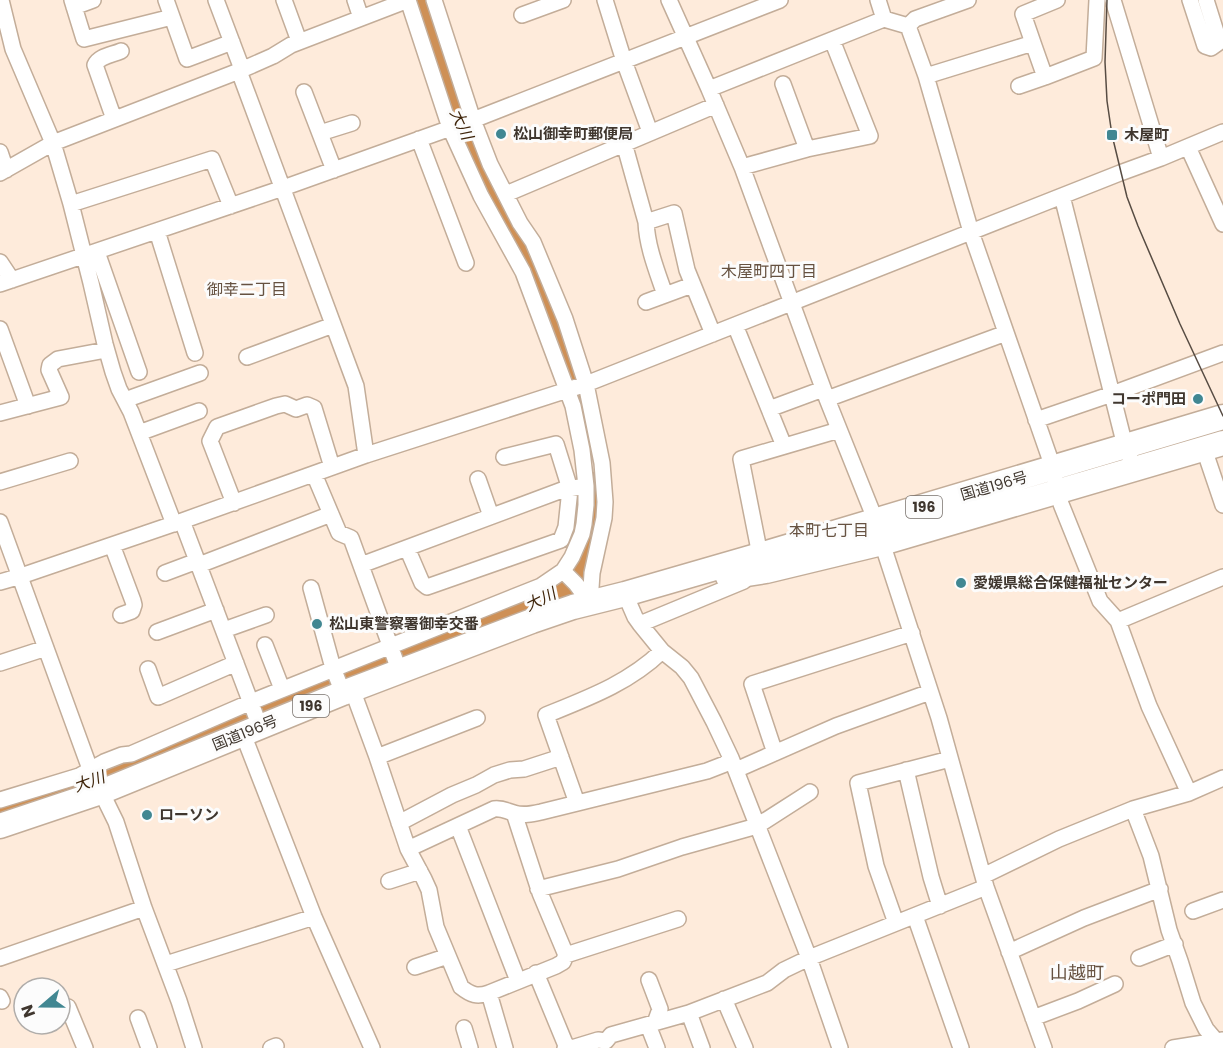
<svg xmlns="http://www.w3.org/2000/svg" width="1223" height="1048" font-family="Poppins,'Noto Sans JP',sans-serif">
<rect width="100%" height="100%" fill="#feebdb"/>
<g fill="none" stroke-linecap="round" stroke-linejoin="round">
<path stroke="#ce9056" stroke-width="22" d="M426 0 434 54 454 109 472 152 531 267 543 294 572 377 579 409
M0 810C27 801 55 794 82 784 109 774 136 763 163 752 257 715 350 674 444 636 468 626 493 618 517 609 533 603 553 598 566 586 590 562 596 515 592 483"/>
<g stroke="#c3ad99" stroke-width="18">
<path id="minor" d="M72 0 84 39 172 17
M166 0 187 59 232 42
M216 0 242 69
M284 0 299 41
M355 0 361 18
M434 0 473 120 490 164 520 223 533 242 565 319 586 384 602 463 605 502 604 518 592 573 590 603
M605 0 624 61 650 132
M669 0 709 89 742 167 827 399 871 509 939 718 986 887 1044 1048
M878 0 884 19 908 26 926 76 971 232 1049 456 1061 504 1100 601 1118 621 1149 706 1189 793
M1113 0 1161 158
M1190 0 1205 46 1211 48 1218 43V38L1206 0
M74 7 93 0
M522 15 563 0
M908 26 915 19 968 0
M1033 43 1023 14 1057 0
M239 71 356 386 366 455
M926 76 1033 43 1045 77 1094 58 1097 0
M783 84 807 149
M1019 86 1045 77
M709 89 884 19
M304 92 334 170
M114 119 95 65C99 56 112 55 121 51
M320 133 352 123
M419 139 466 263
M624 143 646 222C647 247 657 271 665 295
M1188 147 1223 224
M0 152 6 170
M742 167 807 149 870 136 832 40
M0 173 53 143 13 49 1 0
M506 194 716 105
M1062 196 1122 434 1134 470
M71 204 212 159 231 206
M646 222 674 213 687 270 713 334
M157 231 195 353
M97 252 139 372
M0 262 12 280
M0 284 283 188 473 120 780 0
M646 302 692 285
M735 325 784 446
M0 329 28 406
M247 357 333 325
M827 399 1006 333
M125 400 200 373
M769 409 823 389
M0 413 61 397 49 370 50 365 58 359 106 350
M1036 420 1112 394 1223 353
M139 433 199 411
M1204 449 1223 505
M314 474 339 533 351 538 399 670
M478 479 491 516
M0 482 70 461
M234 503 210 441 217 427 276 406 285 404 296 409 307 405 314 408 332 467
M182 521 260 727
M0 522 90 769 116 822 144 908 179 1001 194 1048
M112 545 133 601 134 605 132 611 121 615
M407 548 422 583 427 587 561 540 566 527 570 489 556 444 504 457
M760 555 741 459 839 430
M199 565 331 514
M361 565 562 490 580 487
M563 571 576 584 590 603
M165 573 197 561
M0 582 21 576 182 521 366 455 586 384 1120 173 1161 158 1223 132
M311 588 333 668 343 693
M625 594 635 617 640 624 662 651 682 667 691 678 714 722 731 758 809 958 840 1048
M1118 621 1223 577
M640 624 744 581
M224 630 266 615
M157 632 216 610
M265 645 282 689
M0 663 46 648
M148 669 158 697 236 663
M352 689 377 757 408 849 424 879 429 890 436 927 461 987C471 995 477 997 489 993L556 966 563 962 566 955 678 919
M243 734 314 917 372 1048
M775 753 752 684 912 633
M377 757 477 718
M736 770 836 726 930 692
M906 770 931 877 940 906
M0 800 79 776 104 762 122 755 131 754 251 702 541 586 563 571 572 557 582 534 584 524 586 505V486L582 450 573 406 523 272 481 196 450 128 408 0 291 45 273 56 239 71 53 143 71 204 91 283 105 344 113 372 119 389 131 412 174 524
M577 803 546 715C588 698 629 683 662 651
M1133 809 1151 856 1169 930 1180 961 1193 1003 1206 1029 1222 1048
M514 813 540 893 566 955
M399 823 452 795 476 785 494 775 510 770 524 769 561 757
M458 826 518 981
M408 849 494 809C503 808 506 811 514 813 523 816 532 814 541 812L707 771 725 764 731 758
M983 876 1059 839 1133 809 1189 793 1223 778
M389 881 420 871
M538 889 618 869 682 847 757 826 810 792
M1193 911 1223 900
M915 916 961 1048
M896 923 876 866 858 783 950 759
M1009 952 1084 918 1160 889
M0 958 144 908
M1139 958 1175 944
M166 964 314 917
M415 967 448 956
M536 973 567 1048
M649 980 660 1009 655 1023
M489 993 505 1048
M0 997 2 1001
M724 999 745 1048
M68 1007 85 1048
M689 1013 702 1048
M138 1018 149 1048
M1033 1018 1078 1001 1115 984
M648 1025 657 1048
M464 1028 470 1048
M271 1048 276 1046
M565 1048 575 1047 598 1040 606 1041 611 1035 689 1013 767 983 784 970 809 958 986 887
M1173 1048 1223 1040"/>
</g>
<g stroke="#c3ad99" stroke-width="27">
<path id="trunk" d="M728 577 766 571 882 543 1223 443
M0 826 101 792 343 693 532 621 573 607 625 594 760 555 1223 417"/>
</g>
<use href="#minor" stroke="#fff" stroke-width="15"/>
<use href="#trunk" stroke="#fff" stroke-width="24"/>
<path stroke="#574c43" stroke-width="1.5" d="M1107 0 1105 62 1107 101 1112 135 1127 197 1138 226 1180 324 1223 416"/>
</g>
<g fill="#418792" stroke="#fcfcfc" stroke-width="2">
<circle cx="501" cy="134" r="6"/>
<rect x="1106" y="129" width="12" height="12" rx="3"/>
<circle cx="1198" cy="399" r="6"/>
<circle cx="961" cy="583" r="6"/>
<circle cx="317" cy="624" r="6"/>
<circle cx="147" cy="815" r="6"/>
</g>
<g text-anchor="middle" stroke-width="6" stroke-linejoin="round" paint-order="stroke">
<g fill="#fcfcfc" stroke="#78716c" stroke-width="1.5">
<rect x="906" y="496" width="36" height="22" rx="4.5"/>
<rect x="293" y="695" width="36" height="22" rx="4.5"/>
</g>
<g font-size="14" font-weight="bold" fill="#3f362e">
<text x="924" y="512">196</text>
<text x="311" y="711">196</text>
</g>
<g font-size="15" font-weight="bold" fill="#3f362e" stroke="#fcfcfc" text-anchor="start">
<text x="513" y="139">松山御幸町郵便局</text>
<text x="1124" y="140">木屋町</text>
<text x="1186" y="404" text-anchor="end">コーポ門田</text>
<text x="973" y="588">愛媛県総合保健福祉センター</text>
<text x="329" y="629">松山東警察署御幸交番</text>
<text x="159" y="820">ローソン</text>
</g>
<g font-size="15" fill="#3f362e" stroke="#fcfcfc">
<text transform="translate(994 486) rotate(-16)" y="5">国道196号</text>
<text transform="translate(245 733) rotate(-22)" y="5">国道196号</text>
</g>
<g font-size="16" font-style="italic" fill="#3f250b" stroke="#fcfcfc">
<text transform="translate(462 124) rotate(65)" y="6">大川</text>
<text transform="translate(540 599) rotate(-26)" y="6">大川</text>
<text transform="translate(89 781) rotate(-20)" y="6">大川</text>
</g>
<g font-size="16" fill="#665241" stroke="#fcfcfc">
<text x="769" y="277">木屋町四丁目</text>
<text x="247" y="295">御幸二丁目</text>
<text x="829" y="536">本町七丁目</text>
</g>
<g font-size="18" fill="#665241" stroke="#fcfcfc">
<text x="1077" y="979">山越町</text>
</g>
</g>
<g transform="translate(42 1006) rotate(250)"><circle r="28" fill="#fcfcfc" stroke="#b0adaa" stroke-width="1.5"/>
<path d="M0-4.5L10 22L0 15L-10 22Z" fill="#418792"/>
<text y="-9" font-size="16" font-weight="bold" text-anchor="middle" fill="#3f362e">N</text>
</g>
</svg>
